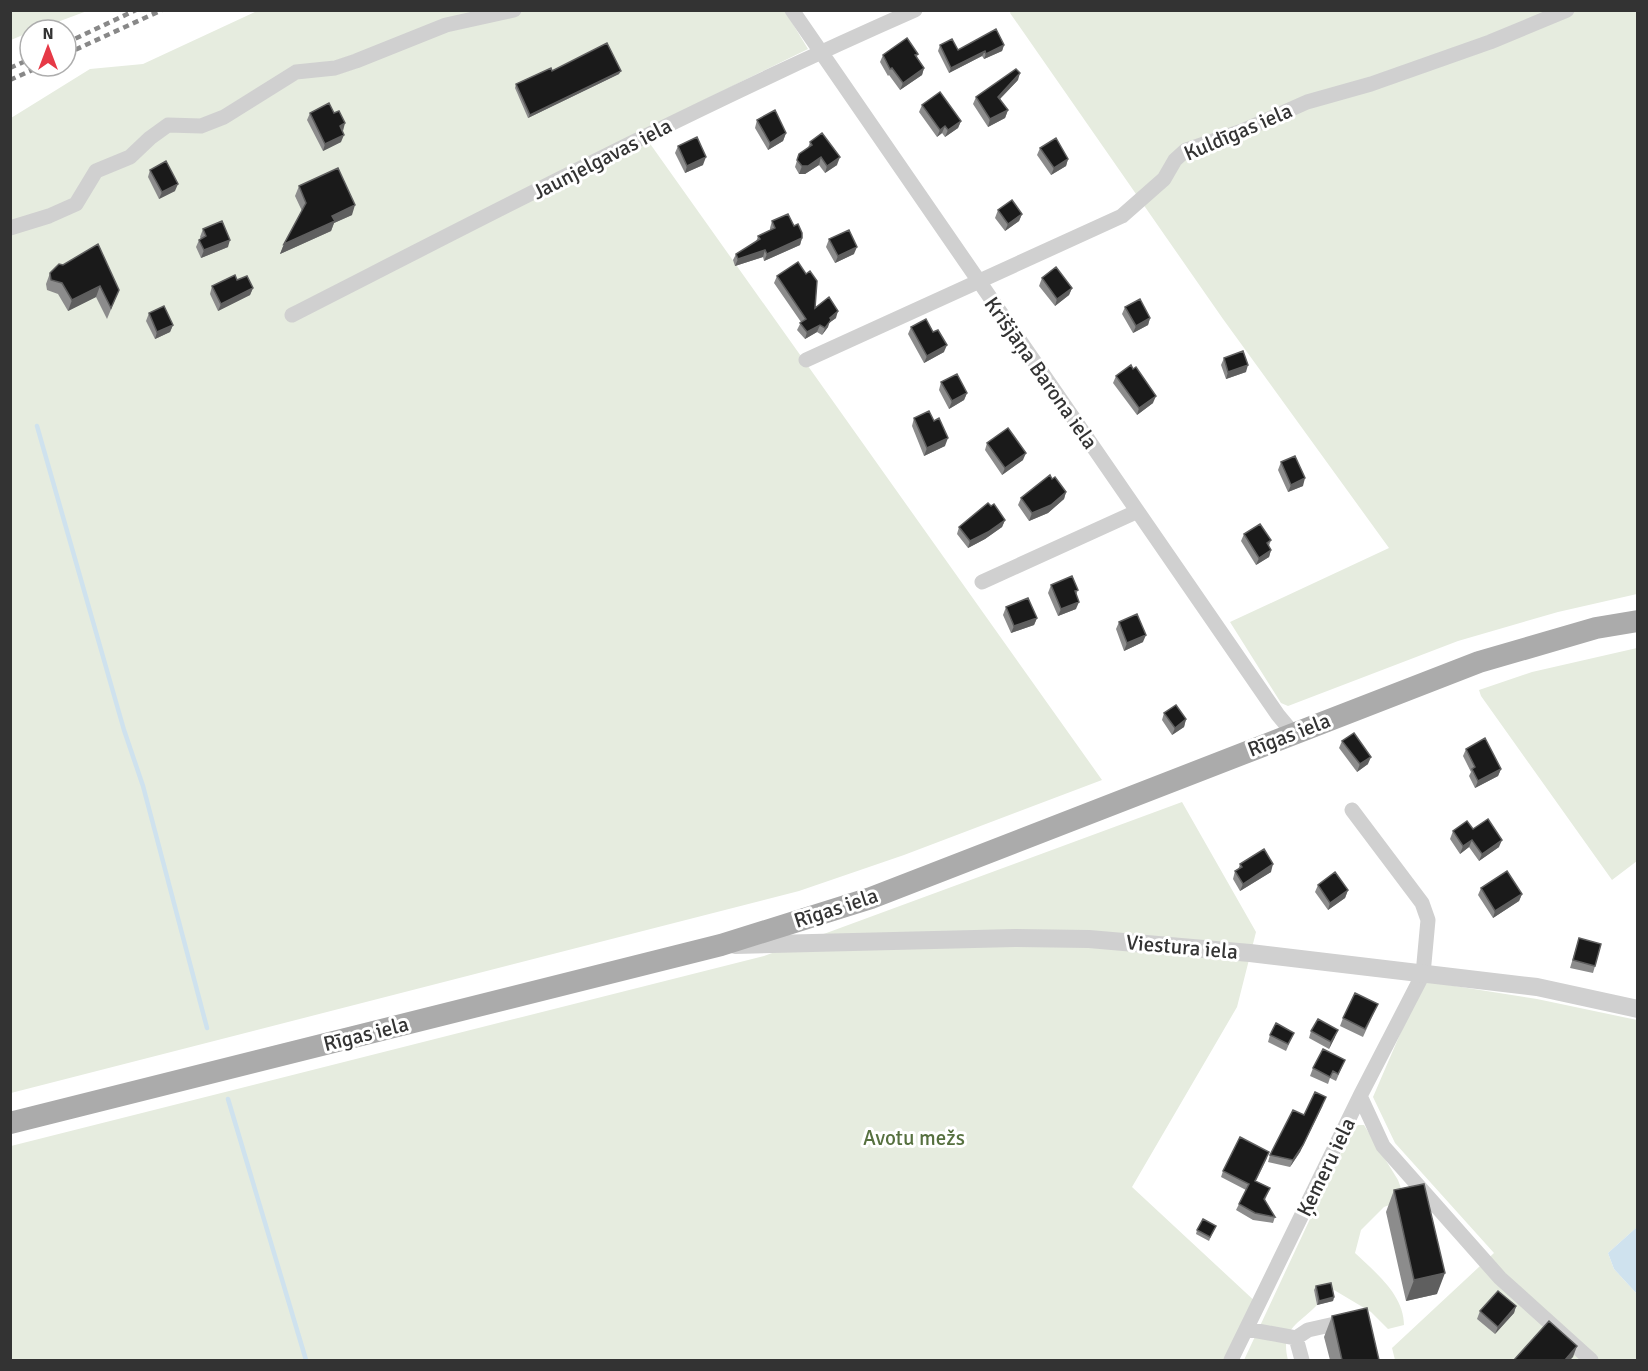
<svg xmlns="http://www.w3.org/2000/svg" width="1648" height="1371" font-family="Signika,sans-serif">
<rect width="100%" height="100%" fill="#fff"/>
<path fill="#e6ecdf" d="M11 10H87V11L36 30H30V32L11 40Z
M1011 10 1637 11V594L1558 612 1458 641 1288 706 1281 703 1230 622 1389 548 1223 319 1010 13Z
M257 11H785L808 49 641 131 1102 780 904 855 799 891 11 1093V118L90 69 143 64Z
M1637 648V861L1612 880 1481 696 1479 690 1532 672Z
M1182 802 1256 932 1237 1007 1132 1187 1259 1305 1231 1360H11V1146L764 956Z
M1423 981 1537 999 1637 1020V1227L1608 1253 1614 1269 1637 1294V1360H1395L1392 1348 1494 1253 1395 1143 1373 1097Z
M1354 1125H1364L1398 1180 1405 1199 1384 1207 1361 1230 1355 1253C1376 1273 1404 1295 1404 1325L1388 1329 1371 1312 1329 1287 1314 1290 1317 1305C1298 1325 1280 1328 1288 1360H1244Z"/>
<path fill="#cfe2ee" d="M1637 1227 1638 1294H1637L1614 1269 1608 1253Z"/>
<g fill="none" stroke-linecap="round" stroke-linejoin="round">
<path stroke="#cfe2ee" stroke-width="4.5" d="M37 426 124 730 143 786 207 1028
M228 1099 306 1360"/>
<path stroke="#d0d0d0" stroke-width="15" d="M792 10 1278 715 1293 733
M10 228 49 216 76 204 96 171 130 157 150 138 168 125 201 126 224 117 296 72 335 68 356 61 446 25 514 10
M292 315C498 210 703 103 915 10
M806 360 1122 216 1164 179 1175 160 1186 150 1242 131 1307 102 1371 84 1490 42 1567 10
M982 582 1136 512
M1360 1096 1383 1146 1500 1278 1591 1360
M1247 1329 1296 1338
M1231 1360 1360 1096 1423 974 1428 920 1422 903 1352 810
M1302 1360 1296 1338 1308 1330 1348 1321"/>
<path stroke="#d0d0d0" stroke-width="18" d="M735 945 1015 938 1089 939 1250 953 1537 987 1638 1009"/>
<path stroke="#ababab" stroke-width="22" d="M10 1123 721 945 871 898 1479 662 1596 628 1638 621"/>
<path stroke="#888" stroke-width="4.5" stroke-dasharray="6 4.5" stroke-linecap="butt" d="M66 43 136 10
M66 54 162 10
M10 68 30 59
M10 80 41 66"/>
</g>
<path fill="#8c8c8c" d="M940 45 958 50 1004 45 1002 51 984 59 982 56 949 73 938 51Z
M918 54 917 57 924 68 922 75 900 90 889 75 888 76 880 62 883 55Z
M552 71 619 74 528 118 515 88 516 84Z
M1018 80 1000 99 1008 110 1005 118 988 127 973 104 976 97Z
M922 105 961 121 958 128 945 137 942 133 937 137 919 112Z
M310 113 342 131 341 142 323 151 307 120Z
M757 120 786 133 783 141 768 150 755 128Z
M810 142 837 165 825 173 819 165 805 174H799L795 167 799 154 808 148Z
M678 146 703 165 685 173 675 153Z
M1040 148 1068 159 1066 166 1051 175 1037 155Z
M150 170 175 191 159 199 148 177Z
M299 186 352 215 334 223 331 231 280 254 284 244 302 211 295 196Z
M998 210 1022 214 1019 221 1005 231 995 218Z
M772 221 794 226 802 238 800 245 764 261 763 257 735 266 733 260 736 254 756 242 758 236 770 230V228Z
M203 229 228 247 201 258 196 247 199 240 201 239 200 237Z
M829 239 854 254 835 263 826 247Z
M50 273 119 290 107 319 96 297 68 311 58 294 47 290 46 284Z
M777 276 815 308 836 318 829 323 828 327 822 335 817 332 805 339 797 330 801 322 774 283Z
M1042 278 1072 288 1069 295 1055 306 1039 286Z
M237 280 253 288 250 295 218 311 210 294 212 286Z
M1125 307 1150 318 1148 325 1133 333 1122 314Z
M149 313 173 325 170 332 155 339 146 321Z
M911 327 944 352 924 363 908 334Z
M1224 358 1246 372 1226 379 1221 365Z
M1116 376 1153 403 1137 415 1113 383Z
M941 382 967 393 964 400 949 409 939 390Z
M914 418 945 446 924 456 912 426Z
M987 443 1023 460 1002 475 985 450Z
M1281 462 1303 486 1288 492 1278 470Z
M1052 479 1066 492 1064 499 1048 513 1029 521 1018 505 1021 498Z
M991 506 1005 520 1002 527 985 539 968 548 957 534 959 527Z
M1244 534 1271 540 1269 546 1271 550 1269 557 1256 565 1241 541Z
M1051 585 1078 590 1076 595V609L1058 616 1048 593Z
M1006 607 1037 618 1034 625 1011 633 1003 615Z
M1119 622 1143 642 1124 651 1116 629Z
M1164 713 1186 719 1184 727 1172 735 1162 720Z
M1342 741 1368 764 1357 772 1339 748Z
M1466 749 1501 769 1498 776 1475 788 1469 776 1471 772 1463 756Z
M1473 829 1499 847 1479 861 1469 847 1460 854 1450 839 1453 831Z
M1240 864 1271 872 1240 891 1233 879 1235 871 1238 870Z
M1318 885 1348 890 1345 898 1328 910 1315 892Z
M1481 888 1522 894 1519 901 1493 918 1478 895Z
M1579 938 1595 966 1593 973 1570 968Z
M1378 1004 1363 1037 1340 1026 1343 1018Z
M1311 1031 1335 1037 1329 1049 1309 1038Z
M1294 1033 1286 1051 1268 1042 1270 1035Z
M1345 1060 1336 1081 1330 1078 1328 1084 1310 1076 1313 1068Z
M1323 1105 1300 1152 1290 1167 1268 1162 1270 1155 1304 1115Z
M1267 1158 1256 1181 1270 1188 1265 1200 1275 1217 1273 1223 1253 1220 1236 1210 1246 1190 1221 1177 1223 1171Z
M1394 1190 1437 1294 1406 1301 1386 1212Z
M1197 1230H1214L1209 1241 1196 1234Z
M1316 1286 1334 1297 1333 1301 1317 1305 1314 1290Z
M1516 1306 1514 1313 1495 1334 1477 1319 1480 1311Z
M1332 1316 1379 1360H1330L1324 1337Z"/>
<path fill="#5f5f5f" d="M1004 45 1002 51 984 59 986 54Z
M985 51 982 56 949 73 951 68Z
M924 68 922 75 900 90 903 83Z
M621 71 619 74 528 118 530 115Z
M1020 73 1018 80 995 104 998 97Z
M1008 110 1005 118 988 127 990 119Z
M961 121 958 128 945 137 948 130Z
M345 123 343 131 340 126Z
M945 126 942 133 937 137 940 130Z
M786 133 783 141 768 150 770 143Z
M344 135 341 142 323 151 325 144Z
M706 157 703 165 685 173 687 166Z
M821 157 819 165 805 174H799L802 166Z
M840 157 837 165 825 173 827 166Z
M1068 159 1066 166 1051 175 1054 168Z
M178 184 175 191 159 199 162 192Z
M355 205 352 215 334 223 331 231 280 254 284 244 332 216Z
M1022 214 1019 221 1005 231 1008 224Z
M802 238 800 245 764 261 767 254Z
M230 240 228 247 201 258 204 250Z
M857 247 854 254 835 263 838 256Z
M765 250 763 257 735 266 738 259Z
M100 286 96 297 68 311 72 300Z
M253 288 250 295 218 311 221 304Z
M1072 288 1069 295 1055 306 1057 299Z
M838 311 836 318 829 323 828 327 822 335 830 318Z
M1150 318 1148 325 1133 333 1136 326Z
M173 325 170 332 155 339 157 332Z
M820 325 817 332 805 339 807 332Z
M947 345 944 352 924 363 927 356Z
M1248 365 1246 372 1226 379 1228 372Z
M967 393 964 400 949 409 952 401Z
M1156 396 1153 403 1137 415 1139 408Z
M948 438 945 446 924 456 927 448Z
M1026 453 1023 460 1002 475 1005 468Z
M1305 478 1303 486 1288 492 1291 485Z
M1066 492 1064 499 1048 513 1029 521 1032 513Z
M1005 520 1002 527 985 539 968 548 970 541Z
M1271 550 1269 557 1256 565 1259 558Z
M1079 602 1076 609 1058 616 1061 609Z
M1037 618 1034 625 1011 633 1014 626Z
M1146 635 1143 642 1124 651 1127 643Z
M1186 719 1184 727 1172 735 1175 728Z
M1371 757 1368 764 1357 772 1360 764Z
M1501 769 1498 776 1475 788 1478 781Z
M1472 840 1469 847 1460 854 1463 846Z
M1502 840 1499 847 1479 861 1482 854Z
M1273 864 1271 872 1240 891 1243 884Z
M1348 890 1345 898 1328 910 1330 903Z
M1522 894 1519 901 1493 918 1495 911Z
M1338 1030 1335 1037 1329 1049 1331 1042Z
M1326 1097 1300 1152 1290 1167 1293 1160Z
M1445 1273 1437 1294 1406 1301 1414 1280Z
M1334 1297 1333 1301 1317 1305 1319 1301Z
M1516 1306 1514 1313 1495 1334 1498 1327Z
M1577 1346 1573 1357 1570 1360H1565Z"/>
<path fill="#1a1a1a" stroke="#5f5f5f" stroke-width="1.5" d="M996 29 1004 45 986 54 985 51 951 68 940 45 952 39 958 50Z
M907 38 918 54 915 55 924 68 903 83 892 68 890 69 883 55Z
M607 43 621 71 530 115 516 84 551 68 552 71Z
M1016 69 1020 73 998 97 1008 110 990 119 976 97Z
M940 92 961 121 948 130 945 126 940 130 922 105Z
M329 103 334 113 339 111 345 123 340 126 344 135 325 144 310 113Z
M775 110 786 133 770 143 757 120Z
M822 133 840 157 827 166 821 157 808 166H802L797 160 799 154 812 145 810 142Z
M697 137 706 157 687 166 678 146Z
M1056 138 1068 159 1054 168 1040 148Z
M166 161 178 184 162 192 150 170Z
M338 168 355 205 332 216 335 221 284 244 306 203 299 186Z
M1012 200 1022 214 1008 224 998 210Z
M788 214 794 226 798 224 802 233V238L767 254 765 250 738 259 736 254 760 239 758 236 775 228 772 221Z
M222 221 230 240 204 250 199 240 206 236 203 229Z
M849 230 857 247 838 256 829 239Z
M98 244 119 290 111 308 100 286 72 300 62 283 51 280 50 273 59 264 63 265Z
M798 262 806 274 810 271 817 281 815 308 829 297 838 311 830 318 831 320 825 328 820 325 807 332 800 323 806 319 777 276Z
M1056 267 1072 288 1057 299 1042 278Z
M235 275 237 280 247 276 253 288 221 304 212 286Z
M1140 299 1150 318 1136 326 1125 307Z
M164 306 173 325 157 332 149 313Z
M926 319 933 332 938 330 947 345 927 356 911 327Z
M1243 351 1248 365 1228 372 1224 358Z
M1131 365 1133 369 1136 367 1156 396 1139 408 1116 376Z
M957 374 967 393 952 401 941 382Z
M929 411 934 421 939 418 948 438 927 448 914 418Z
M1008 428 1026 453 1005 468 987 443Z
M1295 456 1305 478 1291 485 1281 462Z
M1050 475 1052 479 1055 477 1066 492 1051 505 1032 513 1021 498Z
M988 503 991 506 994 504 1005 520 988 532 970 541 959 527Z
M1260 524 1271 540 1267 543 1271 550 1259 558 1244 534Z
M1072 576 1078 590 1075 591 1079 602 1061 609 1051 585Z
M1028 598 1037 618 1014 626 1006 607Z
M1137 614 1146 635 1127 643 1119 622Z
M1176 705 1186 719 1175 728 1164 713Z
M1354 733 1371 757 1360 764 1342 741Z
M1485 738 1501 769 1478 781 1472 769 1475 767 1466 749Z
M1488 819 1502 840 1482 854 1472 840 1463 846 1453 831 1467 821 1473 829Z
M1264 849 1273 864 1243 884 1235 871 1242 867 1240 864Z
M1507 871 1522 894 1495 911 1481 888Z
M1335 872 1348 890 1330 903 1318 885Z
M1579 938 1601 944 1595 966 1573 960Z
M1355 993 1378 1004 1365 1029 1343 1018Z
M1318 1019 1338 1030 1331 1042 1311 1031Z
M1276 1023 1294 1033 1288 1044 1270 1035Z
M1323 1049 1345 1060 1338 1074 1333 1071 1330 1077 1313 1068Z
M1315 1092 1326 1097 1303 1145 1293 1160 1270 1155 1293 1110 1304 1115Z
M1240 1137 1269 1152 1255 1181 1270 1188 1264 1199 1275 1217 1255 1213 1239 1204 1249 1184 1223 1171Z
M1424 1184 1445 1273 1414 1280 1394 1190Z
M1203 1219 1216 1226 1210 1237 1197 1230Z
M1331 1283 1334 1297 1319 1301 1316 1286Z
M1498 1291 1516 1306 1498 1327 1480 1311Z
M1367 1308 1379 1360H1342L1332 1316Z
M1549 1321 1577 1346 1565 1360H1514Z"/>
<g text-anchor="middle" stroke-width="6" stroke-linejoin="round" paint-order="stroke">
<g font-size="21" fill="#333" stroke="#fff">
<text transform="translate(1238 132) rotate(-23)" y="7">Kuldīgas iela</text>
<text transform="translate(602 159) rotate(-27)" y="7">Jaunjelgavas iela</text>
<text transform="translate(1041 373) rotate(55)" y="7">Krišjāņa Barona iela</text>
<text transform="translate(1289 735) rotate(-21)" y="7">Rīgas iela</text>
<text transform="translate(836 908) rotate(-18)" y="7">Rīgas iela</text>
<text transform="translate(1182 947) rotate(5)" y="7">Viestura iela</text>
<text transform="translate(366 1034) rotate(-14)" y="7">Rīgas iela</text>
<text transform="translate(1326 1167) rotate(-64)" y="7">Ķemeru iela</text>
</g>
<g font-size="21" fill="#56703f" stroke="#fff">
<text x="914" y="1145">Avotu mežs</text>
</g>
</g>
<rect width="1648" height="1371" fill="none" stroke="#333333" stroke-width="24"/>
<g transform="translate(48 48)"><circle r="28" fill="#ffffff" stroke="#adadad" stroke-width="1.5"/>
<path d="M0-4.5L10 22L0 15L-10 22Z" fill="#e63946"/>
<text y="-9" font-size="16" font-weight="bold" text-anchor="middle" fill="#333333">N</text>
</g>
</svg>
